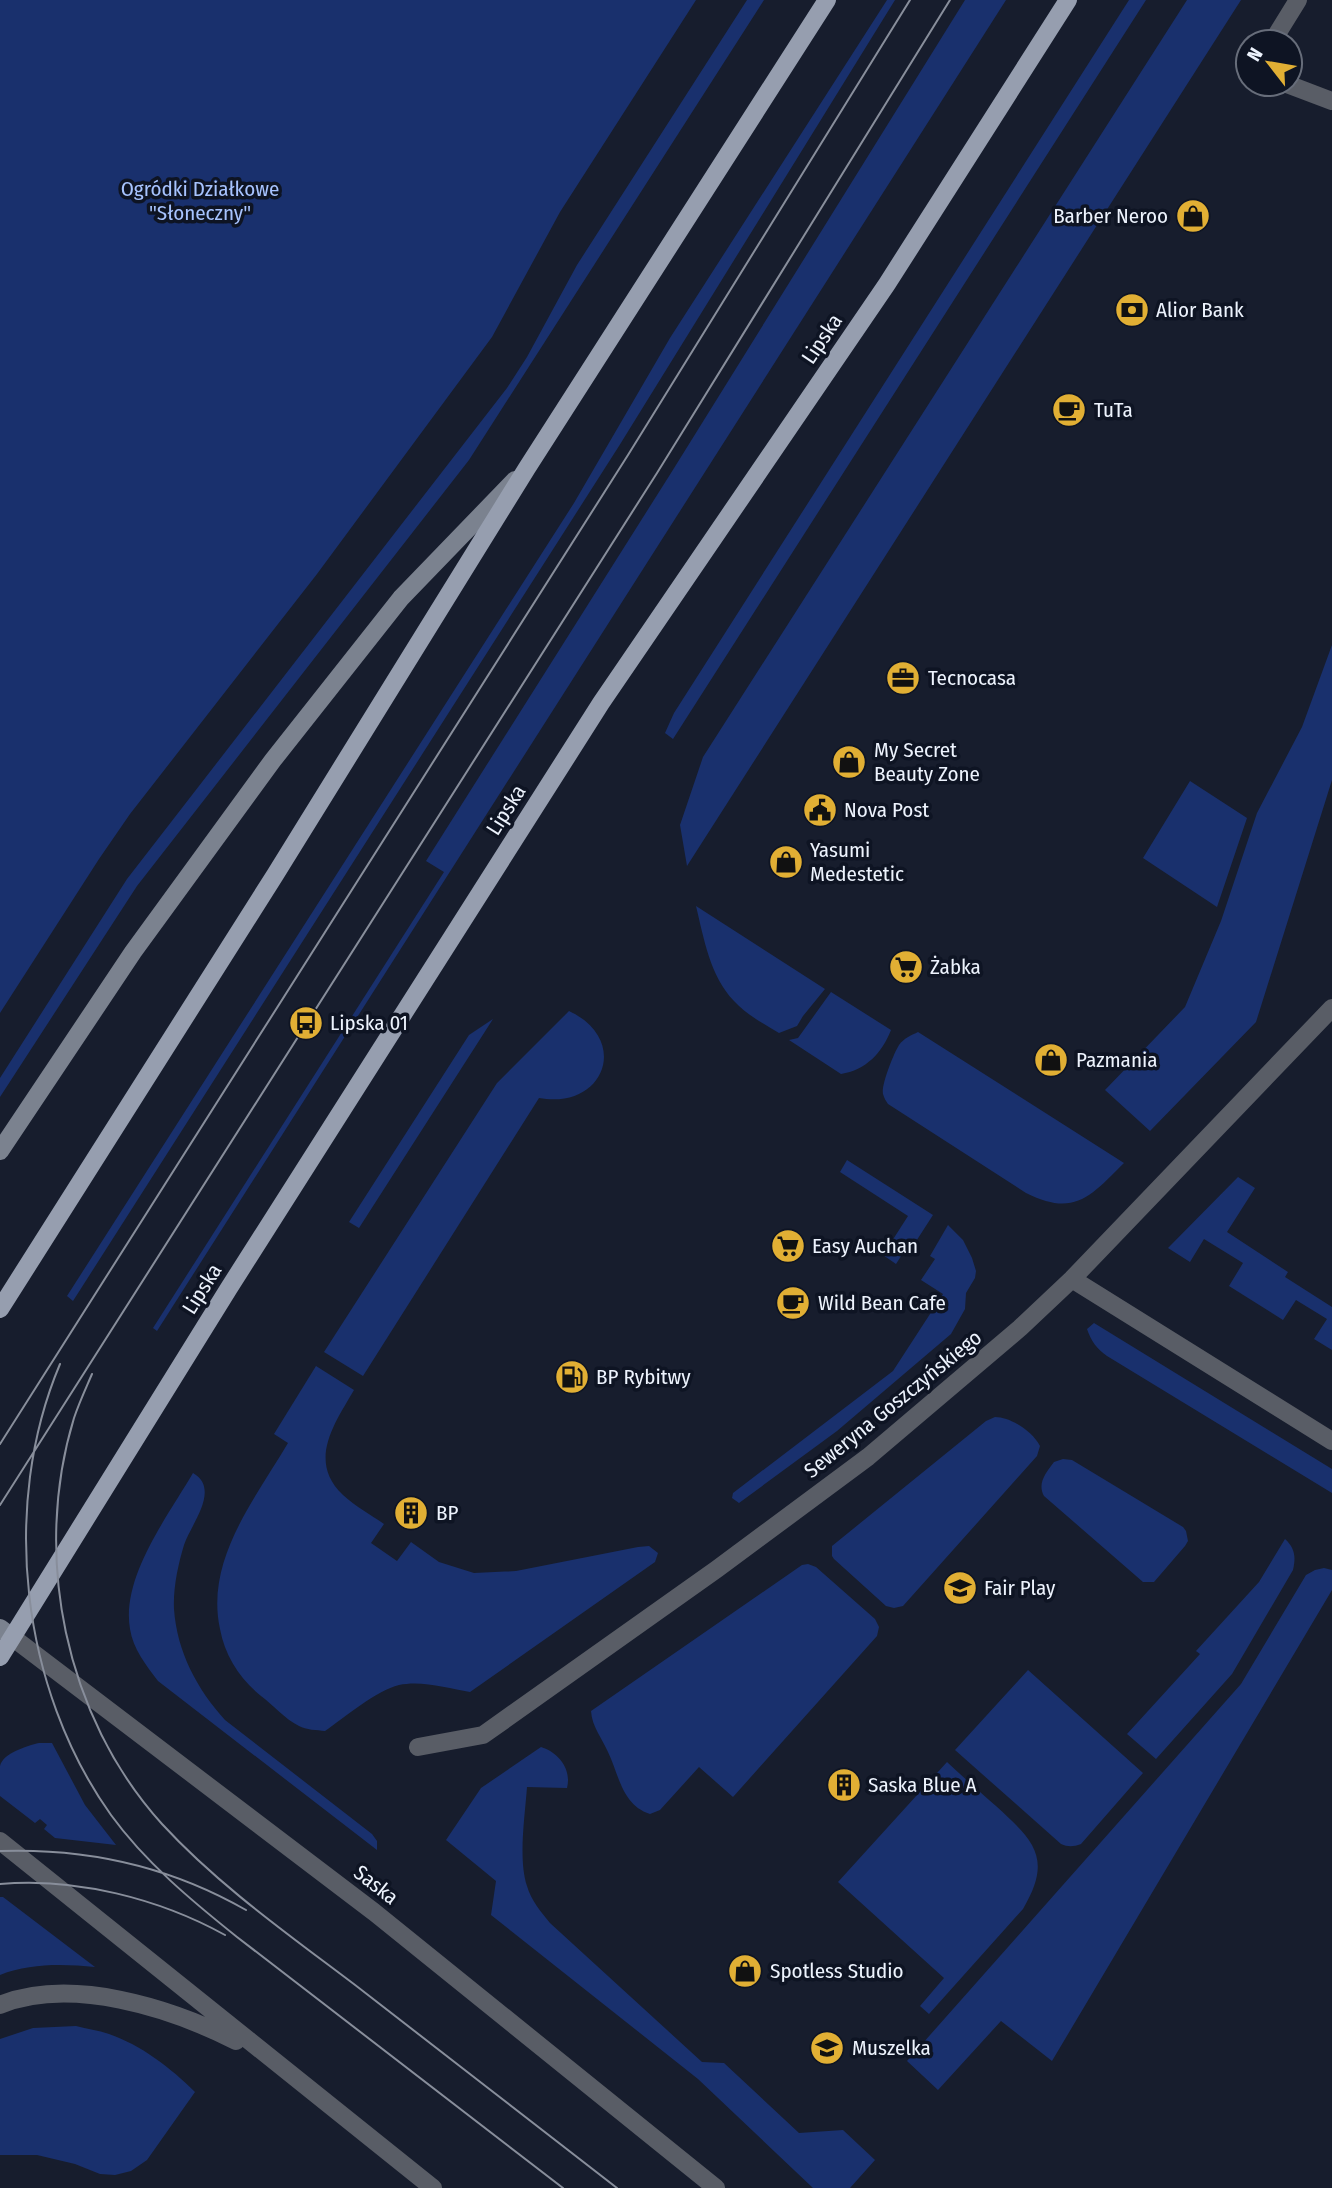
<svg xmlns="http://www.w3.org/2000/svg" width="1332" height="2188" font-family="'Fira Sans Condensed',sans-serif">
<rect width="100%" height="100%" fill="#171d2d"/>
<path fill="#19306d" d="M0 0H696L560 212 492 337 317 574 130 814 99 859 0 1013Z
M747 0H764L469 460 137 886 0 1097V1078L127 879 507 388 527 357 577 265Z
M887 0H895L619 446 73 1301 67 1296 574 503 670 338Z
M965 0H1006L157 1331 153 1328 444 872 426 861 671 473Z
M1129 0H1146L673 739 665 733 674 713Z
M1187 0H1241L687 866 680 825 703 757Z
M1332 645V780L1256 1022 1150 1131 1105 1090 1185 1007 1221 921 1257 813 1302 727Z
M1190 781 1247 818 1217 907 1143 858Z
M696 906 825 989 803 1016 797 1026 779 1033C764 1024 747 1015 734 1001 710 976 704 939 696 906Z
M831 992 891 1030C882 1053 866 1070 841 1074L789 1040 798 1038Z
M569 1011C631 1040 604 1110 539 1098L363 1376 324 1352 497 1083Z
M493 1019 359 1228 349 1222 469 1035Z
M918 1032 1124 1163C1090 1197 1074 1217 1026 1193L888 1104C886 1101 884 1098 883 1094 881 1085 894 1053 899 1045 904 1038 912 1035 918 1032Z
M847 1160 933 1215 913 1246 909 1244 896 1264 883 1255 908 1216 840 1172Z
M1238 1177 1255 1188 1227 1232 1288 1272 1285 1277 1332 1307V1350L1314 1339 1327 1319 1296 1300 1283 1320 1229 1286 1243 1263 1204 1239 1190 1262 1168 1248Z
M948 1225 963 1240 972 1258 976 1271 975 1278 966 1293 965 1309 951 1334 837 1431 739 1503 732 1498 733 1493 893 1371 943 1294 921 1280 935 1259 930 1256Z
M1094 1323 1332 1469V1493L1107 1356C1097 1349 1091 1341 1087 1329Z
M316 1366 354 1390C335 1423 307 1461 343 1495 355 1506 371 1515 384 1524L371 1543 397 1561 411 1542 439 1562 474 1573 516 1571 638 1547 649 1546 658 1553 655 1562 470 1692C448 1688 421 1680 399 1685 377 1690 344 1718 325 1731 317 1730 306 1730 299 1726 285 1719 273 1705 261 1696 240 1679 225 1656 220 1629 205 1560 255 1499 288 1443L274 1434Z
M995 1417C1011 1417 1033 1432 1040 1446L1037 1456 903 1606 894 1608 886 1606 834 1559 832 1556V1546L986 1421Z
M1063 1459 1072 1460 1183 1527 1186 1531 1188 1541 1185 1546 1154 1582H1143L1044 1496C1037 1483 1046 1473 1054 1462Z
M193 1473C221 1489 191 1524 184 1545 178 1565 173 1588 174 1609 177 1652 197 1689 225 1720L372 1834 377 1841V1850L158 1681C146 1665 133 1649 130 1629 121 1577 168 1516 193 1473Z
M1285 1539C1295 1548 1296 1557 1293 1570L1232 1674 1156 1759 1127 1734 1200 1654 1196 1651 1259 1582Z
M808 1564 816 1567 875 1619 879 1627 877 1636 733 1797 699 1767 660 1810 650 1814C622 1805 619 1775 608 1752 602 1738 592 1727 591 1711L802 1565Z
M1324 1568 1332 1570V1590L1052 2061 1001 2021 938 2090 907 2061 1241 1684 1306 1575 1315 1570Z
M1028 1670 1143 1773 1081 1844C1073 1847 1068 1847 1061 1844L955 1750Z
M39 1743H52L85 1805 116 1845 55 1838 44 1829 47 1825 40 1819 35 1823 0 1796C0 1787 0 1775 0 1766 3 1753 27 1746 39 1743Z
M541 1747C558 1752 572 1769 567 1788L527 1787C525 1816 518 1859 527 1886 531 1900 541 1912 550 1923L702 2062 724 2063 799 2133 843 2130 875 2160 850 2188H813L698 2079 491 1915 496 1881 446 1840 481 1788Z
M947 1762C963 1777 980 1792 996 1806 1034 1841 1053 1858 1023 1909L929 2014 920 2006 944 1978 838 1882Z
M0 1897H3L95 1967C64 1964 30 1963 0 1975Z
M76 2026C87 2029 98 2030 109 2034 141 2045 171 2068 195 2092L147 2160 131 2171 115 2175 100 2174 75 2164 37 2155H0V2039L33 2028Z"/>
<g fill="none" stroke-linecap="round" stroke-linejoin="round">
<path stroke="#595d66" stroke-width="18" d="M1272 42 1298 0
M1287 84 1332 101
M1072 1279 1332 1441
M12 1637 374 1912 716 2188
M418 1747 483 1735 717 1569 868 1457 1020 1328 1072 1279 1332 1008
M0 1841 433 2188
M0 2005C71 1976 171 2008 236 2041"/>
<path stroke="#7b828f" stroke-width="18" d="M0 1151 133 952 273 760 401 598 515 480
M0 1628 12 1637"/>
<path stroke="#969eaf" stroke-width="18" d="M0 1309 275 875 527 468 827 0
M0 1657 229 1288 601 703 887 284 1068 0"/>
<path stroke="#888e9b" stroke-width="2" d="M60 1364C0 1506 21 1689 111 1815 145 1862 192 1901 237 1937L563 2188
M92 1374C86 1388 79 1403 74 1418 32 1555 65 1717 162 1824 220 1887 292 1937 359 1988 445 2055 531 2121 617 2188
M0 1444 628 455 910 0
M0 1505 657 473 950 0
M0 1851C87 1848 171 1867 246 1910
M0 1884C75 1877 160 1899 225 1935"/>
</g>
<defs>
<g id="shop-disc" transform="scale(1.75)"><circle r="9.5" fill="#e1af34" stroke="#0e1423"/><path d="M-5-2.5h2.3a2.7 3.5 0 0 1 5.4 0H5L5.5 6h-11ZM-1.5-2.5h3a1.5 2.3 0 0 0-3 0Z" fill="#111"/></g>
<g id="bank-disc" transform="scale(1.75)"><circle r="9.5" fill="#e1af34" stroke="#0e1423"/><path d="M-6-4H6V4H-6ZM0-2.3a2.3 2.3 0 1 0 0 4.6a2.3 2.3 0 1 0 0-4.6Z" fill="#111"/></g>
<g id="cafe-disc" transform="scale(1.75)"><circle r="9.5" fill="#e1af34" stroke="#0e1423"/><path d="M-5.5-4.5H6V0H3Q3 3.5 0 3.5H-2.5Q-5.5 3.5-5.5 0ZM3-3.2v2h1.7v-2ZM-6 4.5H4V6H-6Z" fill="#111"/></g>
<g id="office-disc" transform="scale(1.75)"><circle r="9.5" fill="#e1af34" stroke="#0e1423"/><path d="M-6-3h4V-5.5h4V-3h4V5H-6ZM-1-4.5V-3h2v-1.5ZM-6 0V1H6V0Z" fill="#111"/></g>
<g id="civic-disc" transform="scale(1.75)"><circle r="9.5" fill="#e1af34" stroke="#0e1423"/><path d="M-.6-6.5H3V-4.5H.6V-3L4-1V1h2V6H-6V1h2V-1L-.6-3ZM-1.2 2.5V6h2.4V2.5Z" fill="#111"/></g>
<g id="supermarket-disc" transform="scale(1.75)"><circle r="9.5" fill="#e1af34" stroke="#0e1423"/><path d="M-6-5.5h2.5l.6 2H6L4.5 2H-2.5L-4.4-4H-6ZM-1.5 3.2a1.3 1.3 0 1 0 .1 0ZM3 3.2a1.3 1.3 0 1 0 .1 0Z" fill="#111"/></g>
<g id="bus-disc" transform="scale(1.75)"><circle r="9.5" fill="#e1af34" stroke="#0e1423"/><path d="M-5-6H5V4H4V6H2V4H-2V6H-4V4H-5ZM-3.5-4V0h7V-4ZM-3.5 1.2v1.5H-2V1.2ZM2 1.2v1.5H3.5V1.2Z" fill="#111"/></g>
<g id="fuel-disc" transform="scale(1.75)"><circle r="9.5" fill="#e1af34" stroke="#0e1423"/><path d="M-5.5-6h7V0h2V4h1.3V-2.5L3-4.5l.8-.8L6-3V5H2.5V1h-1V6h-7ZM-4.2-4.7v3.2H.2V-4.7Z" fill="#111"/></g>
<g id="building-disc" transform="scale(1.75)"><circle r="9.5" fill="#e1af34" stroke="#0e1423"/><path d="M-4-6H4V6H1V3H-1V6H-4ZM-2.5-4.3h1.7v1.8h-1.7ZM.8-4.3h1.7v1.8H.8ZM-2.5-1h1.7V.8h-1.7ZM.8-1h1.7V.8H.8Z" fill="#111"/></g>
<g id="school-disc" transform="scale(1.75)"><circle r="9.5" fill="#e1af34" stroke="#0e1423"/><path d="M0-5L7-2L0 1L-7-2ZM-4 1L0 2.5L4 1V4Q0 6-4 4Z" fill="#111"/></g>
</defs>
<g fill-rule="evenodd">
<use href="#shop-disc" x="1193" y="216"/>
<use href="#bank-disc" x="1132" y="310"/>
<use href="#cafe-disc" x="1069" y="410"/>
<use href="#office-disc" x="903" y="678"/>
<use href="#shop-disc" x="849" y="762"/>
<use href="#civic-disc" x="820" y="810"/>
<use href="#shop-disc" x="786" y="862"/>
<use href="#supermarket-disc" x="906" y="967"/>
<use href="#bus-disc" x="306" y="1023"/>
<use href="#shop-disc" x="1051" y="1060"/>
<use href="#supermarket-disc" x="788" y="1246"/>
<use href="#cafe-disc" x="793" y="1303"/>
<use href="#fuel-disc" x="572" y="1377"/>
<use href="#building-disc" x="411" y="1513"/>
<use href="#school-disc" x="960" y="1588"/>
<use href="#building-disc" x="844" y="1785"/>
<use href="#shop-disc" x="745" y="1971"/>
<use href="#school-disc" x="827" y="2048"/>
</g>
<g text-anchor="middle" stroke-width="7" stroke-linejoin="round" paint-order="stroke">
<g font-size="21" fill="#a7c3fe" stroke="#0e1423">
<text x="200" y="196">Ogródki Działkowe<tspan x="200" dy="24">"Słoneczny"</tspan></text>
</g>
<g font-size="21" fill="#edf3fd" stroke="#0e1423" text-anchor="start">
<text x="1168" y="223" text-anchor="end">Barber Neroo</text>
<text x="1156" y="317">Alior Bank</text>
<text x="1094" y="417">TuTa</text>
<text x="928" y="685">Tecnocasa</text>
<text x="874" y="757">My Secret<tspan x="874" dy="24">Beauty Zone</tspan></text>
<text x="844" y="817">Nova Post</text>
<text x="810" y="857">Yasumi<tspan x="810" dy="24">Medestetic</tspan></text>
<text x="930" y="974">Żabka</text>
<text x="330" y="1030">Lipska 01</text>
<text x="1076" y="1067">Pazmania</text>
<text x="812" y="1253">Easy Auchan</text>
<text x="818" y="1310">Wild Bean Cafe</text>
<text x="596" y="1384">BP Rybitwy</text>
<text x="436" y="1520">BP</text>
<text x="984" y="1595">Fair Play</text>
<text x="868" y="1792">Saska Blue A</text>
<text x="770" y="1978">Spotless Studio</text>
<text x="852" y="2055">Muszelka</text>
</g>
<g font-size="21" fill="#edf3fd" stroke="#0e1423">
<text transform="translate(822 339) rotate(-56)" y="7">Lipska</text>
<text transform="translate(506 810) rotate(-58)" y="7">Lipska</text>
<text transform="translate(202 1289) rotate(-58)" y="7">Lipska</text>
<text transform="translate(893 1404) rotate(-39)" y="7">Seweryna Goszczyńskiego</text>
<text transform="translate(376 1885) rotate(38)" y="7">Saska</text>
</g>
</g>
<g transform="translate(1269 63) rotate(301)"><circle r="33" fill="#0e1423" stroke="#676d7a" stroke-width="2"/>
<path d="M0-5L12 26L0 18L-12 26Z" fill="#e1af34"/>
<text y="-10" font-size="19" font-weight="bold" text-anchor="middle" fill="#edf3fd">N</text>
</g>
</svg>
